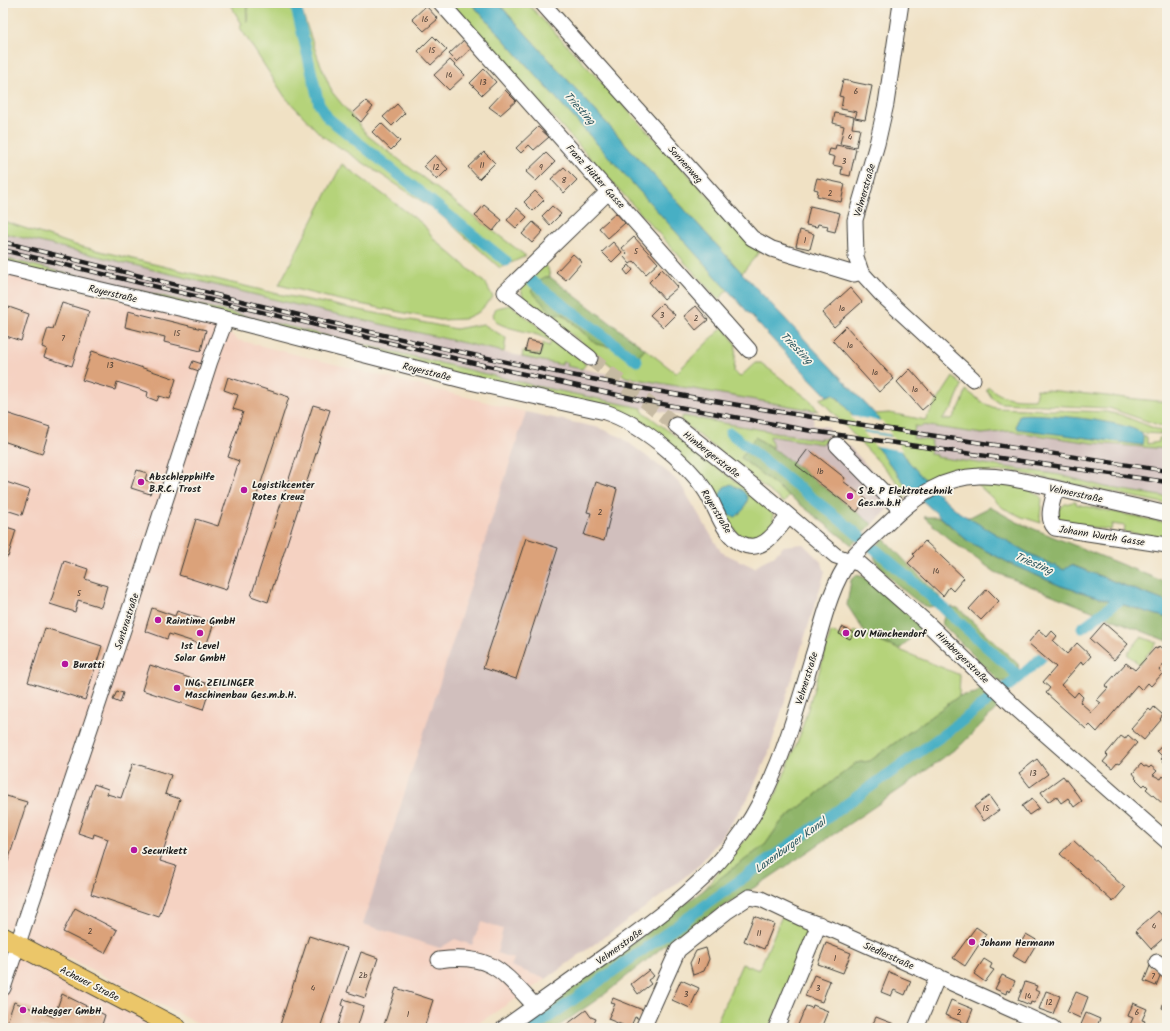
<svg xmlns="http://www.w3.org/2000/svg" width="1170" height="1031" font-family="Kalam,sans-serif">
<rect width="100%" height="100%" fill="#f7f3e8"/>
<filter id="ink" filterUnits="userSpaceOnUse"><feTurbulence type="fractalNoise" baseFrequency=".025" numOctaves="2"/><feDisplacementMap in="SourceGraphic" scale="8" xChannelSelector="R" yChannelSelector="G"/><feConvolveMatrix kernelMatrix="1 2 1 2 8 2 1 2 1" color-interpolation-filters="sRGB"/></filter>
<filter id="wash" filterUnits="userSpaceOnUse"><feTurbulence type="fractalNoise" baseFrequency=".012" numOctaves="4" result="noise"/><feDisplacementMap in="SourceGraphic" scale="16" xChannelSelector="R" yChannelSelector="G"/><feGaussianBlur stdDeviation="0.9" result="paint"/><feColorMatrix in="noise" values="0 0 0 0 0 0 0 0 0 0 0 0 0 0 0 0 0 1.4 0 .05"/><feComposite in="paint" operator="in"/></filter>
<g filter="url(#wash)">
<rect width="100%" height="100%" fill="#f0e1c4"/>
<path fill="#f5d2c2" d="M3 272 216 323 238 340 526 412 599 428 621 437 670 474 681 485 721 552 755 568 760 563 774 556 784 546 803 544 822 563 824 576 768 755 748 798 723 835 698 866 661 896 546 979 471 1028H207L3 925Z
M3 947 160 1028H3Z"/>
<path fill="#d1bfbd" d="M3 233 475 346 561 365 562 362 568 363V366L657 383 803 407V409L815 410 813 425 829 427 828 439 821 438 820 440 683 416 536 386 3 258Z
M526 412 599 428 621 437 670 474 681 485 721 552 755 568 760 563 774 556 784 546 803 544 822 563 825 572 768 755 748 798 723 835 698 866 661 896 546 979 511 966 514 959 497 953 503 929 481 922 472 945 455 939 440 948 363 924Z
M922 425 974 433 1010 431 1092 443 1167 449V497L1105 487 1060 475 936 457V455H930L932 441 913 438 915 426 921 427Z
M770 436 822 444 826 442 848 445 882 482 891 504 884 514 872 524 773 448Z"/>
<path fill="#b5d37a" stroke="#68784b" d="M229 3H246L247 22 248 12 247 3H299L318 58 332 92 368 136 526 256 500 268 435 210 321 135 285 97 239 26 242 24Z
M450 3H471L728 289 719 300Z
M498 3H527L760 251 742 273Z
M342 164 423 224 435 240 486 284 493 297 479 312 464 319 440 320 335 299 279 285Z
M3 221 75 245 278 294 456 329 483 324 506 338 504 352 305 307 3 233Z
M3 258 536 386 642 408V411L766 504 773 514 774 523 760 539H741L701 476 630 417 3 264Z
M544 264 548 268 550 277H544L562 314 596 344 615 348 635 361 645 349 676 373 724 326 736 345 734 372 740 377 755 363H761L811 401 818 411 626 377 523 297 520 285Z
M511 305 586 364 582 369 567 366 568 363 562 362V365L522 357 523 351 540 355 543 343 549 346 551 342C535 330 513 332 496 322L493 315 496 308Z
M953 377 962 385 952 409 942 419H952L962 403 966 390 983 403 995 408 1107 412 1121 415 1164 432 1163 434 1141 433V436L1147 437V444L1159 442V438L1167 437V449L1092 443 1010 431 982 434 922 425V427L915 426 913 438 932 441 930 454 936 455V457L1060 475 1105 487 1167 497V504L1011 471 949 474 926 482 909 462 875 414 890 413 925 420Z
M989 387C1003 400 1018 399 1035 399L1037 389 1167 402V428L1109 408 1000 403 992 398 986 389Z
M833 394 845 406 912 491 903 498 901 488 893 477 820 399Z
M683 416 820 440V438L828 439 822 444 770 436 773 448 755 437 741 458 789 496 784 503 680 420Z
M991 482C1004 485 1036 487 1042 499L1040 517 1041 523 1022 517 1003 508 976 483Z
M1073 502H1076V504L1167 523V538L1124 532 1125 526 1112 524 1111 530 1063 523 1058 518 1059 509 1065 504Z
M854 631 960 675 959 696 870 761 856 763 781 822 765 845 703 891 751 833 777 792 800 735 831 632 850 639Z
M1141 637 1157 643 1139 664 1127 654Z
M782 916 802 925 809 936 770 1028H726L716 1024 742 964 759 970Z"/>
<path fill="#90b56a" stroke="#566843" d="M544 277H550L645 349 635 361 615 348 596 344 563 314H553L531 291Z
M755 437 781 454 872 524 852 545 741 458Z
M990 507 1017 522 1167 583V602L1072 565 1064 570 1028 553 966 517H970Z
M924 517H940L969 542 1015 566 1061 586 1167 618V641L995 572 950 540Z
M884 539 940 597 935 606 928 607 922 605C911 596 873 568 874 554 874 546 879 543 884 539Z
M857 575 872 580 921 627 900 649 868 637 847 605 851 580Z
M951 607 958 608 1018 664 1019 672 1012 680 1000 682 942 624 945 613Z
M982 687 998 698V707L962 744 902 788 766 880 670 941 605 994 556 1028H516L765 845 781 822 856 763 870 761 959 696 976 693Z"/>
<path fill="#46afc4" stroke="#316670" d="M471 3H498L742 273 875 414 909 462 934 490 960 513 1028 553 1064 570 1071 565 1167 602V618L1061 586 1015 566 969 542 909 489 840 400 833 394 827 396 770 337Z
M1019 415C1037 412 1128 421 1141 433 1144 436 1143 440 1142 445L1018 429 1016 427Z
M731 484 743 491 748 498 744 509 736 517C725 516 722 507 718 498L724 487Z"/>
<path fill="#f0e1c4" d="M850 416 882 421 892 435 862 430Z
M863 432 893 437 903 451 875 446Z"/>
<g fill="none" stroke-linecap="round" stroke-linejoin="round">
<path stroke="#46afc4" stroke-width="11" d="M295 3 319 104 328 118 506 261
M529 279 637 361
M730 433 844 523 922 589 1020 677
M1082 628 1125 596
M534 1028 943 735 1020 677 1042 657"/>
</g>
<g id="blocks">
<path fill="#dba27a" d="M426 6 438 19 424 31 412 19Z
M433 36 447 50 431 65 418 51Z
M465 39 473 47 457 62 449 54Z
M450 60 465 75 449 90 434 75Z
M484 69 496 82 482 95 470 83Z
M843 80 872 86 865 120 855 118 857 112 841 109 843 97 839 96Z
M505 90 516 101 500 115 489 107Z
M366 101 373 107 361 122 352 114Z
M397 104 405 113 392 126 383 117Z
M835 113 854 117 852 128 860 129 856 147 840 144 844 126 833 123Z
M381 123 400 141 391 150 372 132Z
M538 127 549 137 534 150 529 145 521 153 516 148Z
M836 145 856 149 850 176 841 174 842 167 833 165 835 157 828 155 830 149 835 150Z
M484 152 495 163 479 179 468 167Z
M546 153 555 162 536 181 526 172Z
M435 155 448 169 437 180 424 166Z
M564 167 577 180 564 193 551 179Z
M817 178 845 184 841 202 817 196 818 190 814 189Z
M535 191 544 200 533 211 524 202Z
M484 205 502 220 493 231 475 216Z
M552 206 561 214 550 225 542 216Z
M810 206 840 213 835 232 827 230 828 226 818 224 817 227 806 225Z
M517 208 527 217 516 228 507 220Z
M616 213 625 223 608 238 599 228Z
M533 222 543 231 532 243 522 234Z
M800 230 814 234 810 249 796 246Z
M634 237 658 263 646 274 634 261 630 264 624 257 627 254 622 248Z
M613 242 622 252 612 262 602 252Z
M573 254 582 262 566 280 556 272Z
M629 265 633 270 628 275 624 270Z
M662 269 678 287 664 299 649 282Z
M850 288 862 302 834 327 822 313Z
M62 303 89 311 72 366 44 357 47 349 42 347 48 328 53 329Z
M662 303 675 315 663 327 650 315Z
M3 305 29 314 21 341 3 335Z
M696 306 708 320 696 330 684 316Z
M128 311 206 330 201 351 164 342 165 337 125 327Z
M846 326 894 379 879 392 832 340Z
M528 340 542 343 539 354 525 351Z
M92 351 176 379 170 399 159 396 157 401 147 397 148 392 117 382 115 390 82 380Z
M193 361 202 364 199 371 190 368Z
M910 369 936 398 922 410 897 382Z
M228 377 289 397 226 590 179 575 196 519 218 526 239 461 228 457 243 412 233 409 238 395 224 390Z
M313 405 330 410 268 602 251 596Z
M3 412 50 427 42 454 3 441Z
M808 449 845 478 843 481 866 499 857 512 796 465Z
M137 470 147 473 145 480 154 483 150 494 131 488Z
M3 481 30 490 22 515 3 509Z
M596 482 617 489 604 541 584 535 591 513 587 512Z
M3 526 16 530 8 557 3 555Z
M526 538 558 548 516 679 483 668Z
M925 541 964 578 953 591 949 587 943 596 908 563 915 556 913 554Z
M64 561 88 569 85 579 107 586 101 607 78 600 75 612 50 604Z
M987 589 999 601 981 620 969 609Z
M152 608 175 616 177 611 214 623 206 646 169 634 167 639 145 631Z
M1104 623 1128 644 1114 660 1090 639Z
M842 627 854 633 850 639 839 634Z
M45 628 102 646 85 700 28 682Z
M1039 630 1047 637 1052 631 1057 636 1053 641 1067 654 1077 643 1091 656 1084 664 1081 662 1061 685 1074 697 1078 692 1083 697 1080 702 1092 713 1101 703 1097 700 1108 688 1105 686 1126 663 1135 670 1155 648 1157 649 1159 646 1167 653V661L1159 670 1162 674 1151 686 1148 683 1142 690 1137 685 1097 732 1090 725 1086 729 1046 693 1050 688 1043 682 1056 667 1028 643Z
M150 665 211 685 203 710 142 690Z
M117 691 123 693 120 703 113 700Z
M1154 707 1163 715 1160 719 1161 720 1144 740 1131 729 1149 709 1151 711Z
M1128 735 1137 743 1119 764 1117 763 1112 769 1103 762 1108 756 1106 754 1121 736 1125 739Z
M1164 743 1167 745V765L1161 759 1163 757 1157 751Z
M1037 759 1048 774 1030 787 1019 773Z
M133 763 171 775 165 794 180 799 160 861 176 866 159 917 91 894 108 839 94 834 93 838 78 833 94 784 108 789 107 794 121 798Z
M1141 764 1144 767 1146 766 1149 768 1151 766 1157 771 1153 775 1161 779 1163 776 1167 780V803L1164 801 1162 803 1146 789 1148 787 1145 784 1143 786 1135 778 1136 777 1133 773Z
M1063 776 1082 801 1074 807 1068 798 1061 803 1056 796 1048 802 1041 792Z
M3 795 27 802 5 870 3 869Z
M989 796 999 810 984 821 974 807Z
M1032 799 1039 808 1029 815 1022 806Z
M1073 840 1125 888 1113 902 1060 854Z
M75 908 117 930 105 953 63 932Z
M1158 911 1167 921V935L1151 949 1135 931Z
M754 916 774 924 764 949 744 941Z
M976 927 986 934 965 966 953 958Z
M1026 934 1038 941 1025 963 1013 956Z
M309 936 347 948 320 1028H279Z
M826 943 851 953 843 973 818 964Z
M706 948 709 959 704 971 693 975 690 963 696 951Z
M361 952 378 958 365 998 347 992Z
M984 959 992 964 990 968 994 970 985 982 974 974Z
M1150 966 1162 971 1156 986 1144 981Z
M649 970 654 976 648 980 651 984 638 994 631 984Z
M889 972 911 981 905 995 894 990 891 996 881 992Z
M814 975 830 981 822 1002 805 996Z
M1002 975 1015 981 1010 992 1007 990 1006 994 995 989Z
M681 980 699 988 690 1008 672 1000Z
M1025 982 1037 986 1035 990 1039 992 1034 1003 1031 1002 1030 1005 1018 1000Z
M396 988 433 1000 424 1028H383Z
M1167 990V1010L1162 1008Z
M1046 991 1060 996 1053 1014 1039 1009Z
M1076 992 1088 997 1080 1018 1067 1012Z
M62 994 105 1015 101 1028H5L14 1002 54 1017Z
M613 998 643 1010 640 1019 635 1017 630 1028 608 1019 615 1004 611 1003Z
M344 999 364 1006 357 1028H337L344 1006 342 1005Z
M951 1000 973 1009 967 1024 945 1015Z
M1133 1003 1147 1009 1142 1020 1145 1021 1142 1028 1129 1027 1133 1018 1128 1016Z
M813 1005 828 1011 821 1028H804L798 1025 806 1006 812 1008Z
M586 1010 591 1017 596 1019 592 1028H562Z
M1086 1013 1100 1019 1096 1028 1080 1027Z
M876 1017 894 1024 892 1028H871Z"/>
</g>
</g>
<g filter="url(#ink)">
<use href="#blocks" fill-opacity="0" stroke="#3c3a35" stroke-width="1"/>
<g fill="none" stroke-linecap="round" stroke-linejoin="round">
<path stroke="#c6baa2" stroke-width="15" stroke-dasharray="15 8" stroke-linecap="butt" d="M590 358 676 425"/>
<g stroke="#3c3a35" stroke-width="17">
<path id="minor" d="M441 3 749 350
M542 3 752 238 772 249 854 274 861 272
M901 3 886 104 877 144 855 220 856 257 861 272 881 294 973 379
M3 267 226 319 470 382 605 412C639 423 685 460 705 490 716 506 723 536 742 544 763 554 777 530 788 517
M590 358 505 292 609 191
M676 425 756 488 836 556 860 564 927 623 1017 709 1167 841
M837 445 901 510
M1056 489C1053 500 1045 518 1055 528L1167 545
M439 960C491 953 502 971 535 1006
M1157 962 1167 971
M3 988 138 585 210 361 226 319
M504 1028C539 1003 574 978 609 953 658 917 709 882 743 831 780 776 796 711 815 649 823 621 832 583 850 560 862 545 878 533 891 520 916 496 944 477 979 476 1005 475 1030 483 1055 488 1092 497 1130 505 1167 514
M643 1028 678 950 726 912 749 897 761 899 801 918 835 931 1053 1028
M776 1028 819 924
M916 1028 938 976"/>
</g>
<g stroke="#3c3a35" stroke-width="21">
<path id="major" d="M3 937 177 1028"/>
</g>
<use href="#minor" stroke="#fff" stroke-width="15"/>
<use href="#major" stroke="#ebc669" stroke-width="19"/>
<g stroke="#1c1c1c" stroke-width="4.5">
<path id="rail" d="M3 242C190 288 377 337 566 374 765 413 967 440 1167 471
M3 250 470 362 640 400 812 431 1167 482"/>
</g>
<use href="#rail" stroke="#f7f3e8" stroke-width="3" stroke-dasharray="9" stroke-linecap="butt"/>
</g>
</g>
<g fill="#b5179e" stroke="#f7f3e8" stroke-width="1.5">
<circle cx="141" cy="482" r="4"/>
<circle cx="244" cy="490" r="4"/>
<circle cx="850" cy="496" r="4"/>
<circle cx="158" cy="620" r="4"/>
<circle cx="200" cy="633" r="4"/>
<circle cx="846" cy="633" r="4"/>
<circle cx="65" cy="664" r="4"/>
<circle cx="177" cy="688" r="4"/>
<circle cx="134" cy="850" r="4"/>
<circle cx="972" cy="942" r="4"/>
<circle cx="23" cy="1010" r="4"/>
</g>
<g text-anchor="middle" stroke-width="3.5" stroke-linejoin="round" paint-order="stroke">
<g font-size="8" fill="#4c3e34">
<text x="425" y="22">16</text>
<text x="432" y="53">15</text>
<text x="449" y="78">14</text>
<text x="483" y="85">13</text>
<text x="856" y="94">6</text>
<text x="850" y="140">4</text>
<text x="844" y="164">3</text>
<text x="482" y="168">11</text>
<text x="436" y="170">12</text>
<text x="541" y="170">9</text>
<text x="564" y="183">8</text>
<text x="830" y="196">2</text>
<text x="805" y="243">1</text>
<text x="636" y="254">5</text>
<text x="842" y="311">1a</text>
<text x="662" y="318">3</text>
<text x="696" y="321">2</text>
<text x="177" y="336">15</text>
<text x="63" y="341">7</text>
<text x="850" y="348">1a</text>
<text x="110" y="368">13</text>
<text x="875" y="375">1a</text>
<text x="915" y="392">1a</text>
<text x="820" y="474">1b</text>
<text x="600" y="515">2</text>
<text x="936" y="574">14</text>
<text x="79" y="596">5</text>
<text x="1033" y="776">13</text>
<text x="986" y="811">15</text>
<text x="1154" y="929">4</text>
<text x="90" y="934">2</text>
<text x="759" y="936">11</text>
<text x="835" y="961">1</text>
<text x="699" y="964">1</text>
<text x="363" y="978">2b</text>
<text x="1153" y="979">7</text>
<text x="313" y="991">4</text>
<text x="818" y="991">3</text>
<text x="686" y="997">3</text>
<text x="1028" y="999">14</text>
<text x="1049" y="1005">12</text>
<text x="959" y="1015">2</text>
<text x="1137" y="1015">6</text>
<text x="408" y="1017">1</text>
</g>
<g font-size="10" fill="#1c1c1c" stroke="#f7f3e8">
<text transform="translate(686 164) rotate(48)" y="4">Sonnenweg</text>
<text transform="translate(596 176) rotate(48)" y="4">Franz Hütter Gasse</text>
<text transform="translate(864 190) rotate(-74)" y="4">Velmerstraße</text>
<text transform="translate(113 293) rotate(13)" y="4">Royerstraße</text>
<text transform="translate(427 371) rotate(14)" y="4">Royerstraße</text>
<text transform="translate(712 454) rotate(38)" y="4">Himbergerstraße</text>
<text transform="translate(1076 493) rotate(12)" y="4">Velmerstraße</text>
<text transform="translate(717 511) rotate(59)" y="4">Royerstraße</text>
<text transform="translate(1102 535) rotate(9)" y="4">Johann Wurth Gasse</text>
<text transform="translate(126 621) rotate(-72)" y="4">Santorastraße</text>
<text transform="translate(963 657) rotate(44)" y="4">Himbergerstraße</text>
<text transform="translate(806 678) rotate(-73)" y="4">Velmerstraße</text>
<text transform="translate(619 946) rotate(-36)" y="4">Velmerstraße</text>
<text transform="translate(889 955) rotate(24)" y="4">Siedlerstraße</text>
<text transform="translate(90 983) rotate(27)" y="4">Achauer Straße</text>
</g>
<g font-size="10" font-weight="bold" fill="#1c1c1c" stroke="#f7f3e8" text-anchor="start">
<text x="149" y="480">Abschlepphilfe<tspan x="149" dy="12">B.R.C. Trost</tspan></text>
<text x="252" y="488">Logistikcenter<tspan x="252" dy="12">Rotes Kreuz</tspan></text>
<text x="858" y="494">S &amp; P Elektrotechnik<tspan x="858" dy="12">Ges.m.b.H</tspan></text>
<text x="166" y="624">Raintime GmbH</text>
<text x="854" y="637">OV Münchendorf</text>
<text x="200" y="649" text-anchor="middle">1st Level<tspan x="200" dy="12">Solar GmbH</tspan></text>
<text x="73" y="668">Buratti</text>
<text x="185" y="686">ING. ZEILINGER<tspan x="185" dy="12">Maschinenbau Ges.m.b.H.</tspan></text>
<text x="142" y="854">Securikett</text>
<text x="980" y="946">Johann Hermann</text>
<text x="31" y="1014">Habegger GmbH</text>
</g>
<g font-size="11" font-style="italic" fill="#2d575f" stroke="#f7f3e8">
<text transform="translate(580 108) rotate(48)" y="4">Triesting</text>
<text transform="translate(797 348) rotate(45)" y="4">Triesting</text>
<text transform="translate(1034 563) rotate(23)" y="4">Triesting</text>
<text transform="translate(790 845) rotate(-36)" y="4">Laxenburger Kanal</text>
</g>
</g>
<rect width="1170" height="1031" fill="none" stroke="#f7f3e8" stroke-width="16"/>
</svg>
